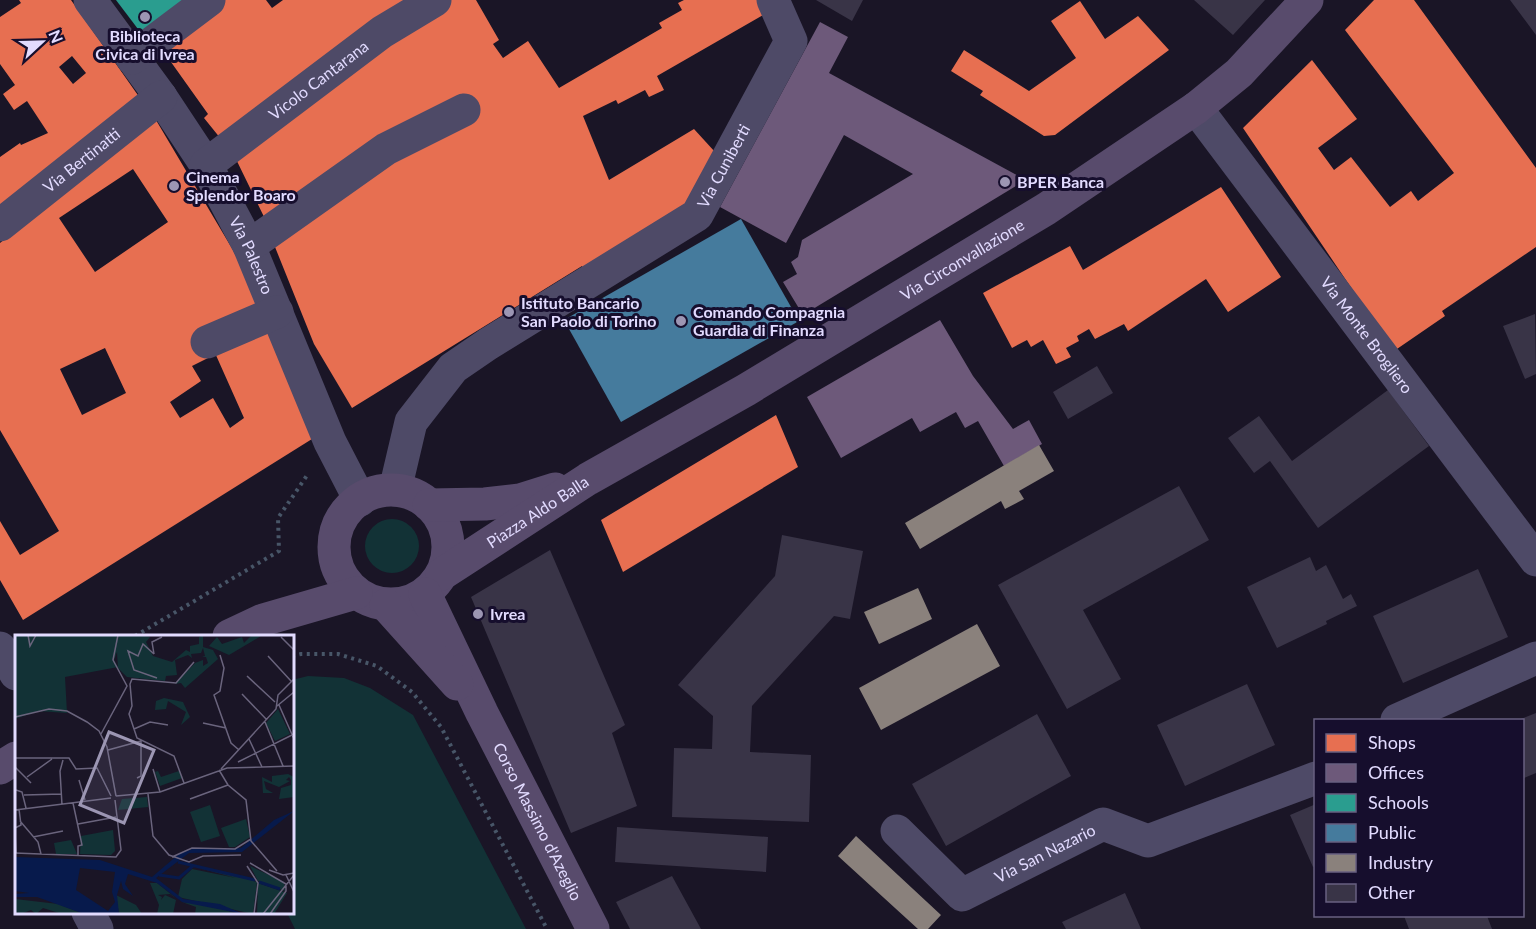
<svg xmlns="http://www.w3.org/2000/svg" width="1536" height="929" font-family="Lato,sans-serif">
<rect width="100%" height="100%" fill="#1a1526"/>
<path fill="#123236" d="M365 546a27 27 0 1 1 54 0a27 27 0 1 1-54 0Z
M308 676 344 678 370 688 413 715 526 929H295L287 913 292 912V680Z"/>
<path fill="#e76f51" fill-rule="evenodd" d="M19 0H71L142 101 0 213V157L20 143 21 145 48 133 27 101 14 110 3 94 15 85 0 64V17L21 3ZM72 56 86 73 73 84 59 67Z
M223 0H266L272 8 283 0H421L225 144 204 118 208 114 161 48Z
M450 0H476L499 40 493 44 503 58 528 41 559 88 662 28 659 23 682 10 678 3 684 0H759L765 14 657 76 664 90 649 97 645 90 618 104 616 100 583 116 609 180 694 129 715 152 689 208 583 270 582 266 352 408 314 344 273 242 267 223 233 153Z
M1374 0H1414L1536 168V247L1442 311 1445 316 1394 351 1243 128 1312 60 1357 119 1318 148 1334 170 1351 157 1390 207 1411 191 1418 201 1454 173 1345 30Z
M1080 1 1105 39 1138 16 1169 50 1055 135 1044 136 980 95 983 91 951 71 964 50 1029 91 1076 58 1051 21Z
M153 115 243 267 259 310 199 335 208 358 192 366 201 381 170 402 180 418 213 398 230 428 244 418 215 353 268 327 312 439 23 620 0 580V521L20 555 59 531 0 430V243ZM133 169 168 222 95 272 59 218ZM105 348 126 393 82 415 60 369Z
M1221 187 1281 277 1228 312 1206 279 1128 331 1124 324 1095 339 1089 329 1077 336 1079 341 1066 348 1071 357 1056 364 1043 340 1031 347 1027 340 1012 348 983 293 1070 246 1083 270Z
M776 415 798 467 623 572 601 520Z"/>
<path fill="#6d597a" d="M820 22 848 37 829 73 1026 180 803 315 783 282 797 274 791 262 798 257 802 240 913 174 844 135 786 243 720 207Z
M940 320 973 376 1013 429 1029 420 1042 444 1004 466 978 421 965 428 956 412 920 432 912 418 841 458 807 397Z"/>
<path fill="#2a9d8f" d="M116 0H183L141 33Z"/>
<path fill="#457b9d" d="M741 219 799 321 621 422 564 320Z"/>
<path fill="#8a817c" d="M1039 445 1054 471 1019 491 1024 499 1005 509 1001 501 920 549 905 523Z
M918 588 932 619 879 644 864 612Z
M977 624 1000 666 881 730 859 688Z
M856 836 941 915 928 929H918L838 856Z"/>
<path fill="#393447" d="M816 0H863L852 21Z
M1194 0H1265L1233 35Z
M1510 0H1536V35Z
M1535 314 1536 374 1525 379 1503 326Z
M1097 366 1113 393 1068 419 1053 392Z
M1388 390 1429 446 1318 528 1270 461 1254 473 1228 438 1259 416 1292 461Z
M1179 486 1209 540 1083 610 1121 679 1067 709 998 585Z
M782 535 863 551 850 619 834 616 752 706 750 752 811 755 809 822 672 817 674 748 712 749 713 716 678 685 775 576Z
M550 550 625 725 612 733 637 806 571 833 471 597Z
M1310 557 1316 571 1326 565 1343 599 1351 594 1357 606 1326 621 1327 624 1277 648 1247 587Z
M1478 569 1508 637 1403 683 1373 616Z
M1247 684 1275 745 1185 786 1157 725Z
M1536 713V773L1524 778 1522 774V720H1518Z
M1037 714 1071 776 946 846 912 784Z
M1316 804V866L1313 867 1290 815Z
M617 827 768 837 766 872 615 862Z
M672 876 701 929H630L616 902Z
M1125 893 1141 929H1066L1062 922Z
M1404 916H1487L1492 929H1409Z"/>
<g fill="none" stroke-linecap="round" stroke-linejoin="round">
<path stroke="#485668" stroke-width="4" stroke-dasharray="3 4.5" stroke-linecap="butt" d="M135 636 279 551 278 518 308 474
M292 656 301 654H338L377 666 412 692 441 727 547 929"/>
<g stroke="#4e4a67" stroke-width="33">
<path id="s1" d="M90 0 161 97 206 165 249 246 330 442 360 500"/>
<path d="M132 58 209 0"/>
<path id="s2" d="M1196 108 1536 560"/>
<path id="s3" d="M206 165 382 32 435 0"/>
<path id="s4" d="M0 225 161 97"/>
<path d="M249 246 386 149 464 110"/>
<path d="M207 342 277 312"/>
<path id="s5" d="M395 490 411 422 453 368 488 344 697 215 791 41 773 0"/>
<path d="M0 648 16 674"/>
<path d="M1397 720 1536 658"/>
<path id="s6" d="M897 831 962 895 1103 824 1148 841 1316 778"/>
<path d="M88 912 97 929"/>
</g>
<g stroke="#584b6c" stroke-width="33">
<circle cx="391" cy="547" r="57"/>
<path d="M429 505 485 504 520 500 555 489"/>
<path id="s7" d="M442 574 588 479 746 390 1046 209 1196 108 1239 73 1307 0"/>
<path id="s8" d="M425 594 482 713 593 929"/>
<path d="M386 605 457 684"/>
<path d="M229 636 263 620 356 593"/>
<path d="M0 768 16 758"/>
</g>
</g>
<g fill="#9c96b3" stroke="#160e2d" stroke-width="2">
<circle cx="145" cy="17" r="6"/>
<circle cx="1005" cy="182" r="6"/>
<circle cx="174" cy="186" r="6"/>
<circle cx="509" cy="312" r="6"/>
<circle cx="681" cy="321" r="6"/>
<circle cx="478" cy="614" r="6"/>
</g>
<g text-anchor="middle" stroke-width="6" stroke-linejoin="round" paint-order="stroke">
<g font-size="16" font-weight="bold" fill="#e2dbff" stroke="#160e2d" text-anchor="start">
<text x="145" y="42" text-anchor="middle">Biblioteca<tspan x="145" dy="18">Civica di Ivrea</tspan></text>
<text x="186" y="183">Cinema<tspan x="186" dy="18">Splendor Boaro</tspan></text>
<text x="1017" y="188">BPER Banca</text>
<text x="521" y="309">Istituto Bancario<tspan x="521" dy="18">San Paolo di Torino</tspan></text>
<text x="693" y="318">Comando Compagnia<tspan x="693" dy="18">Guardia di Finanza</tspan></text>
<text x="490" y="620">Ivrea</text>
</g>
<g font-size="16" fill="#e2dbff" stroke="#160e2d">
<text dy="6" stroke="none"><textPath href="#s3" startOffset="141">Vicolo Cantarana</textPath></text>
<text dy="6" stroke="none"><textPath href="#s4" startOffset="104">Via Bertinatti</textPath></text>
<text dy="6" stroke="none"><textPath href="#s5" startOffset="482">Via Cuniberti</textPath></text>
<text dy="6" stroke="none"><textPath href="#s1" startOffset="303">Via Palestro</textPath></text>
<text dy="6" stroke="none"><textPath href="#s7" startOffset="608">Via Circonvallazione</textPath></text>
<text dy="6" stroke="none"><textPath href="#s2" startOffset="284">Via Monte Brogliero</textPath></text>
<text dy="6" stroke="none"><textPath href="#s7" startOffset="114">Piazza Aldo Balla</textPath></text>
<text dy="6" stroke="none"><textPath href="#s8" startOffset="254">Corso Massimo d'Azeglio</textPath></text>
<text dy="6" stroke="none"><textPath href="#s6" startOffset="184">Via San Nazario</textPath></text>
</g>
</g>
<g transform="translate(15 635)">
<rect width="279" height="279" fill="#1a1526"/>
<path d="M0 0H126L135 2 131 7 138 21 157 27 171 15 175 17V11L184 9V2L188 0V12L198 15 203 24 170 53 166 48 160 49 180 28 188 25V31L193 28 191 22H187L190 21 188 13 186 18 176 19 177 23 173 20 160 25 162 40 151 41 150 46 112 42 103 33 102 17 99 25 103 32 50 42 52 78 23 76 0 84ZM237 0 246 1 214 20 194 11 202 2 207 9 227 2 229 8ZM149 63 168 67 175 82 166 90 171 77 153 66 151 74 140 75 141 66ZM263 74 275 99 260 106 251 88ZM143 136 146 142 164 136 167 143 145 151 140 137ZM273 139 279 142V162L264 164 266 153 276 150V145L274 142 271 145 275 146 264 152 249 146 251 154 258 158H248L247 142 257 147V141ZM132 162 133 172 103 175 107 164ZM195 170 205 201 186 207 175 177ZM231 184 235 202 220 212H214L206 193ZM98 195 100 216 96 220 65 219 66 201ZM56 205 62 219H41L39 208ZM235 231 269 247 270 256 243 246ZM177 234 221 243 188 234 206 236 242 247 238 279 163 262 167 244ZM135 248H142L162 264 155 259 143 260 147 262 146 265 150 260 161 265 158 279H142L144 270ZM243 248 272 258 259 279H242ZM101 260 121 270 127 279H104ZM0 264 43 269 69 279H47L28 273 21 279 16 275 6 279 0 277ZM167 267 201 271 221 279H180L181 272Z" fill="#123236"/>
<path d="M279 176 227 217 174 218 141 243 168 264 205 269 228 279 167 267 142 248 113 239 110 249 118 261 108 254 106 246 102 260 104 279H69L22 262H0V259L14 258 0 256V222L85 225 137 242 164 219 177 214 226 213 259 185ZM65 233 100 237 97 257 100 267 93 276 61 255Z" fill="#071a4c" fill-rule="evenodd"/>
<path fill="none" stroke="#071a4c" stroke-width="3" d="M163 227 240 245M144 240 164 243 179 230M244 247 265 254"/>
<path fill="none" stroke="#6a647d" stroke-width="1.5" d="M13 0 15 11 21 0M266 2 279 15M139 19 128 9 123 21 113 16 119 35 142 43M139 19 137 7 147 2M205 20 209 33 205 56 199 60 216 108 224 115M253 21 276 46M232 41 260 67M227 59 252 85M264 70 279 104M262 71 279 57M0 82 34 74 52 76 72 87 84 96 92 112 101 161M250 87 268 131M188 88 211 93M119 94 135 87 153 90M86 99 112 51 98 25 103 0M0 102V123M234 104 247 132M93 115 126 106M0 123H54L61 134 82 133 96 161M223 127 279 99M0 132 16 148M138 134 145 157M206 134 261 74 263 60 279 44M204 135 213 150 231 165 236 206 262 236M12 142 37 124M122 143 126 141V106M64 145 70 165M169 148 159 121 122 103 114 79 117 71 115 49 117 44 161 48 179 27M1 155 7 157 11 173M133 159 138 201 154 220 174 227 188 221 226 220M9 160 47 159M101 161 145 157 212 133 279 131M175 164 213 150M58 168 67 210 63 211V220M47 170 45 136 48 125M0 175 96 163M5 186 23 207 26 219M63 189 101 182M0 193 6 190 4 174M0 197 1 218M18 202 48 196M0 218 101 222 106 215 100 165M157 222 177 213 220 214 236 204M235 228 271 249V256L255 279M232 231 243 248 239 279M254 235 268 240 279 238M271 240 279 257M248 279 279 240"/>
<path fill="#9c96b3" fill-opacity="0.15" stroke="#9c96b3" stroke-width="3" d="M94 97 139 115 109 188 65 170Z"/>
<rect width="279" height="279" fill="none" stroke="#e2dbff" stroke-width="3"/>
</g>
<rect x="1314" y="719" width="210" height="198" fill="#160e2d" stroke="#686081" stroke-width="1.5"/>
<rect x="1326" y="734" width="30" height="18" fill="#e76f51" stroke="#686081" stroke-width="1.5"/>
<text x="1368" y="749" font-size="18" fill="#e2dbff">Shops</text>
<rect x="1326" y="764" width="30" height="18" fill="#6d597a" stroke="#686081" stroke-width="1.5"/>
<text x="1368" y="779" font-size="18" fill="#e2dbff">Offices</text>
<rect x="1326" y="794" width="30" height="18" fill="#2a9d8f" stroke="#686081" stroke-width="1.5"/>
<text x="1368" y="809" font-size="18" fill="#e2dbff">Schools</text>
<rect x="1326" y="824" width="30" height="18" fill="#457b9d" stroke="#686081" stroke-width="1.5"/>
<text x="1368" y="839" font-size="18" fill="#e2dbff">Public</text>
<rect x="1326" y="854" width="30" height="18" fill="#8a817c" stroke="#686081" stroke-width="1.5"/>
<text x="1368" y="869" font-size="18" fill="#e2dbff">Industry</text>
<rect x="1326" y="884" width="30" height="18" fill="#393447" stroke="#686081" stroke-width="1.5"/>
<text x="1368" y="899" font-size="18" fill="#e2dbff">Other</text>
<g transform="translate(42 42) rotate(68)" stroke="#160e2d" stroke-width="4.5" paint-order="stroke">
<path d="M0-4.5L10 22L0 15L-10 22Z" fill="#e2dbff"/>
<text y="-9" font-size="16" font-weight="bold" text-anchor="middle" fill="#e2dbff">N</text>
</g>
</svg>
